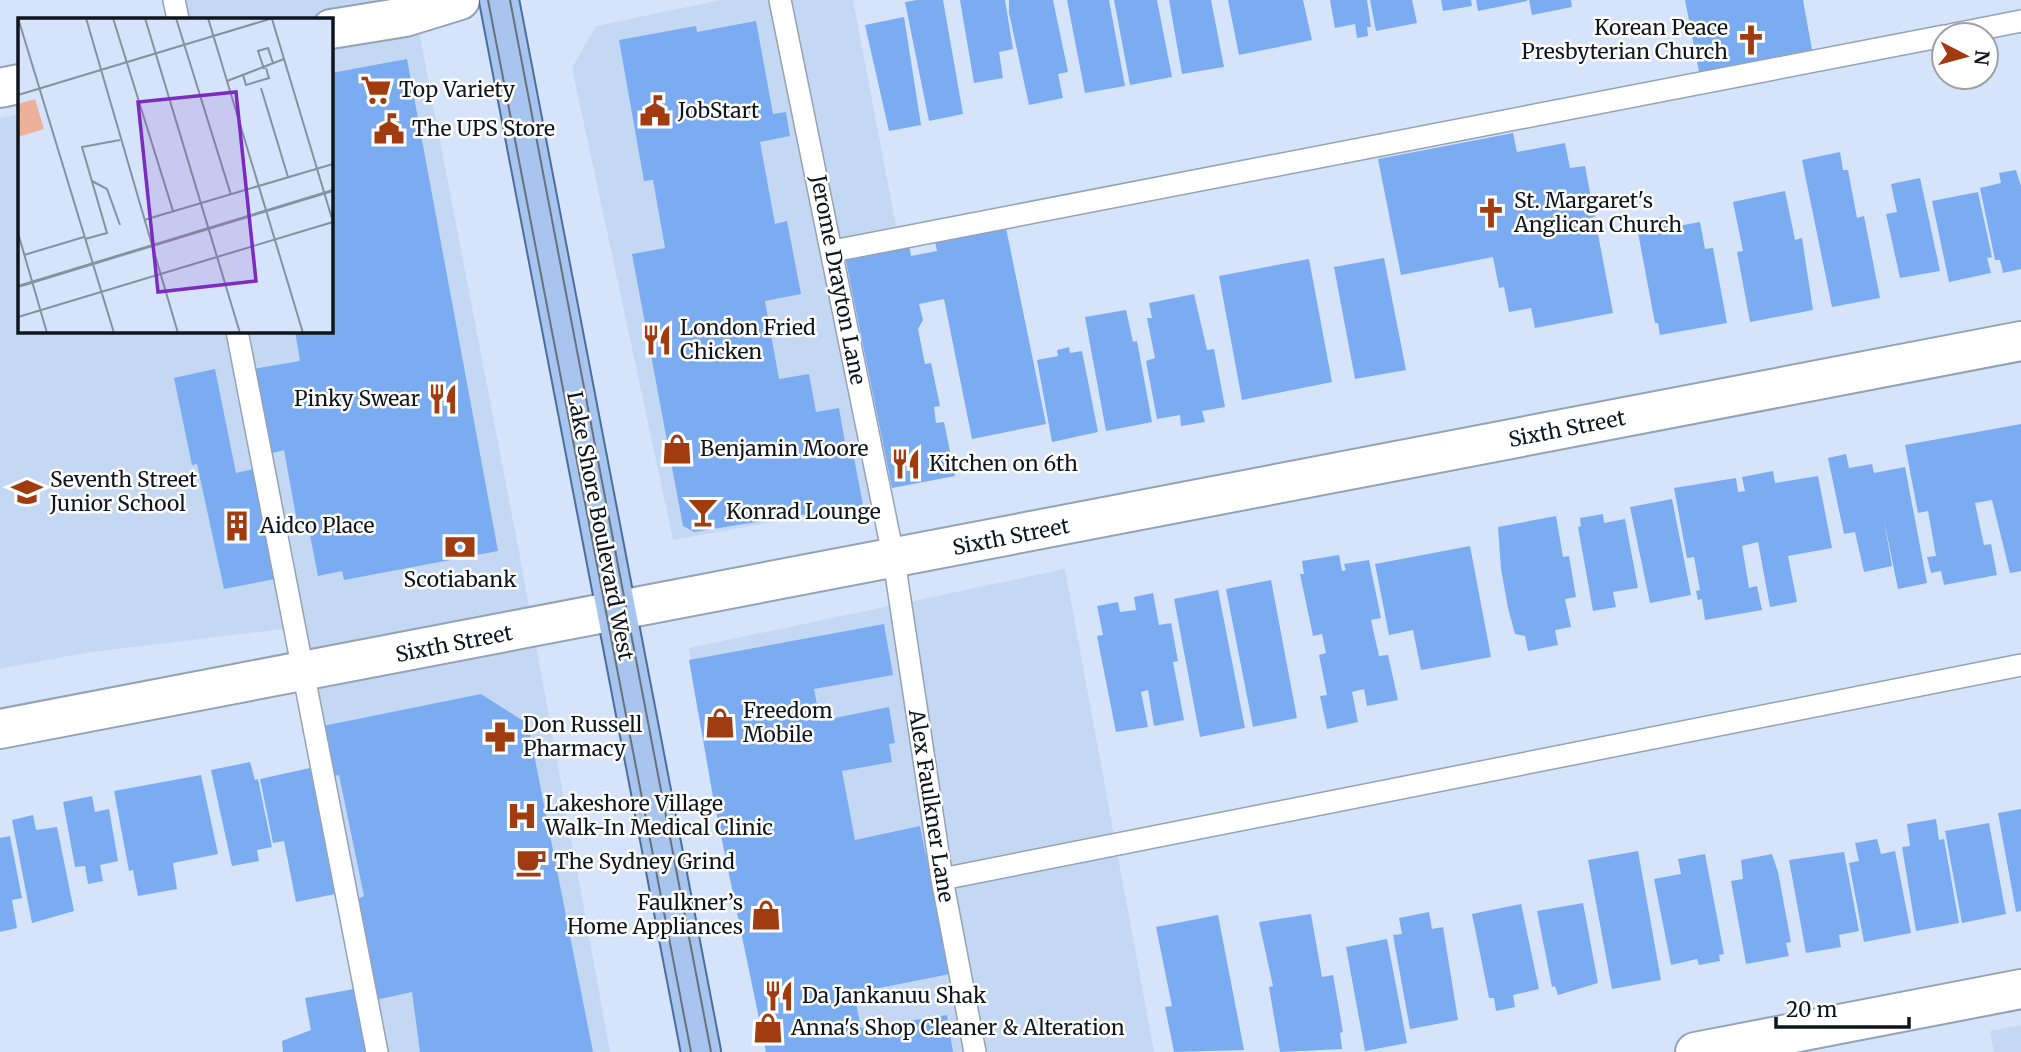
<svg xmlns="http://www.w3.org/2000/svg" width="2021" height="1052" font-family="Merriweather,serif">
<rect width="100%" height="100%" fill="#d5e4fa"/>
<path fill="#c4d8f4" d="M164 0H413L520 557 610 1052H374L300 627 84 653 0 669V118L19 114V331H331V19H167Z
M721 0H853L896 226 828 242 880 503 673 540 572 68 596 26Z
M1065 569 1154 1052H767L689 648Z
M2021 1025V1052H1994L1990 1031Z"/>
<path fill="#7bacf1" d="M917 0H943L963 114 929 121 905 2Z
M960 0H1005L1013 49 999 52 1003 78 974 83Z
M1009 0H1053L1068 72 1058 74 1063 98 1029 105 1009 13Z
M1067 0H1109L1125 86 1085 93Z
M1114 0H1157L1172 77 1130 85Z
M1169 0H1211L1224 67 1182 74Z
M1228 0H1303L1312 40 1239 55Z
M1330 0H1367L1371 27H1367L1368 36 1357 38 1355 24 1335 28Z
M1370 0H1412L1417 23 1376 31Z
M1441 0H1471L1472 6 1443 11Z
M1476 0H1527V1L1478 11Z
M1529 0H1571L1572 7 1532 15Z
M1685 0H1803L1812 50 1699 72Z
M904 17 921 125 889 131 865 25Z
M756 21 773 114 786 112 790 136 760 142 775 224 787 221 801 294 765 301 779 379 809 374 816 412 839 408 845 443 851 442 863 505 694 532 683 526 632 254 665 248 653 180 644 181 619 40 696 26 697 32Z
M407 59 498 551 344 580 342 571 318 576 307 520 297 522 284 450 269 454 253 369 300 361 295 331H331V73Z
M1513 133 1517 152 1565 143 1570 168 1585 166 1613 313 1535 328 1531 308 1509 312 1504 287 1499 288 1493 257 1401 275 1378 159Z
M1840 152 1843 170H1848L1857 218 1864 216 1880 298 1832 307 1802 160Z
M2016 170 2021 186V269L2003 273 2000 260H1995L1980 188 2001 183 1999 173Z
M1920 178 1940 271 1900 278 1886 214 1897 212 1891 184Z
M1785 191 1795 240 1802 238 1813 310 1750 322 1737 252 1743 251 1733 202Z
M1978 192 1992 257 1987 258 1991 273 1949 282 1932 201Z
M1670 216 1672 227 1700 222 1705 249 1713 248 1727 323 1660 335 1658 323H1655L1636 222Z
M1005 223 1046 424 972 439 944 299 919 304 923 320 918 329 925 364 931 363 940 406 934 407 936 423 944 422 955 476 892 488 844 252 908 240 911 256 937 251 934 237Z
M1384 258 1406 370 1355 379 1334 267Z
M1309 259 1332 382 1242 400 1219 276Z
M1194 294 1207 350 1214 349 1225 407 1202 411 1205 422 1181 426 1180 415 1157 419 1146 361 1155 358 1147 318H1152L1149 303Z
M1126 310 1133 342 1137 341 1152 422 1106 431 1085 317Z
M1069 347 1070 353 1082 351 1098 432 1052 442 1037 360 1058 356 1057 350Z
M215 369 236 473 253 469 275 579 224 589 197 464 192 465 174 378Z
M2021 424V571L2010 573 1992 500 1975 503 1984 545 1991 544 1997 575 1944 585 1941 571 1931 573 1927 557 1936 556 1928 511 1918 513 1905 445Z
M1846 454 1849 468 1872 464 1874 473 1905 467 1927 583 1898 589 1884 520 1892 566 1864 572 1855 532 1844 534 1828 458Z
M1773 471 1775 483 1818 476 1832 548 1788 556 1797 602 1770 607 1758 542 1742 546 1749 588 1757 586 1762 610 1705 620 1702 599 1698 600 1696 591 1700 590 1694 557 1687 558 1674 488 1736 478 1738 492 1745 491 1742 477Z
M1672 499 1691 595 1650 603 1630 507Z
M1603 514 1604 523 1625 519 1638 588 1613 592 1616 607 1593 611 1578 527 1581 526 1580 518Z
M1556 516 1563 557 1569 556 1576 597 1565 599 1571 627 1555 630 1558 645 1528 651 1525 636 1515 634 1508 608 1501 569 1498 527Z
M1470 546 1491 657 1421 670 1413 630 1389 635 1375 564Z
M1339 555 1342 571 1346 570 1344 564 1369 560 1381 618 1371 620 1379 656 1388 655 1398 700 1367 706 1364 689 1352 692 1358 722 1327 729 1320 696 1327 695 1319 655 1326 653 1322 634 1313 636 1300 574H1304L1302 561Z
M1271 580 1297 718 1253 727 1226 589Z
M1218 590 1245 728 1200 737 1174 599Z
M1153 593 1159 625 1171 623 1178 661 1173 662 1184 720 1154 726 1148 690 1141 692 1148 727 1116 732 1097 636 1103 635 1097 606 1118 602 1120 612 1136 610 1134 597Z
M884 624 893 675 814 689 820 721 889 707 895 743 889 744 892 762 842 771 855 840 920 826 950 974 854 993 861 1028 947 1015 953 1052H766L713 797 689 660Z
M481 694 528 724 593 1052H420L412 992 371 1001 354 901 364 896 339 775 326 777 318 727Z
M250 762 255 780 258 779 272 847 257 850 259 861 232 866 211 770Z
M310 768 335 894 296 902 284 841 273 843 260 779Z
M201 775 218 854 173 863 177 889 138 896 133 870 129 871 114 791Z
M92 796 95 812 109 809 118 861 100 865 103 881 88 884 85 866 75 867 63 802Z
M2021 809V911L2016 912 1998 813Z
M33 815 36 830 57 827 74 911 32 923 12 820Z
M1936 819 1939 840 1944 839 1959 923 1916 931 1902 847 1910 846 1907 824Z
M1989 823 2006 914 1962 923 1945 831Z
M10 836 22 898 12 900 17 928 0 932V838Z
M1877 839 1881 854 1895 851 1911 933 1864 942 1849 863 1859 861 1855 843Z
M1638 851 1661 980 1612 989 1588 860Z
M1844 852 1859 931 1839 935 1841 947 1806 953 1789 860Z
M1705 854 1724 954 1719 955 1720 961 1699 965 1697 959 1671 965 1654 879 1681 874 1678 859Z
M1772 854 1778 872 1791 942 1786 943 1789 956 1746 964 1731 881 1743 879 1741 860Z
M1583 903 1598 983 1558 995 1555 986 1552 987 1537 911Z
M1521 904 1539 989 1513 995 1515 1007 1496 1011 1494 998H1489L1472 914Z
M1429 912 1432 929 1443 927 1458 1020 1410 1029 1393 935 1402 934 1399 918Z
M1311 914 1322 977 1333 975 1343 1032 1340 1033 1342 1049 1280 1052 1269 987 1273 986 1259 922Z
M1218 915 1244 1050 1174 1052 1165 1007 1172 1006 1156 927Z
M1387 939 1407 1043 1365 1051 1346 947Z
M354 989 366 1052H283L282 1041 311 1030 305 998Z"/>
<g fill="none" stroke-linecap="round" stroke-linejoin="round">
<g stroke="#94a2b6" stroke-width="24">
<path id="lane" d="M174 0 178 19
M780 0 894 560 942 879 975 1052
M1950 35 2021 21
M833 251 1944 36
M237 331 377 1052
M942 879 2021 665"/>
</g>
<g stroke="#94a2b6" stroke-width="42">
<path id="street" d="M331 29 405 17 460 0
M0 88 19 84
M0 729 2021 341
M1695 1052 2021 989"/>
</g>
<g stroke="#4c6e9d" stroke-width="42">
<path id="primary" d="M499 0 701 1052"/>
</g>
<use href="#lane" stroke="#fff" stroke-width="21"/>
<use href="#street" stroke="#fff" stroke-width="38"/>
<use href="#primary" stroke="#a7c5ee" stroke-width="38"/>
<path stroke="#68727f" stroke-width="2" d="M488 0 691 1052
M510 0 711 1052"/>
</g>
<defs>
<g id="church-bare" transform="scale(2.415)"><path d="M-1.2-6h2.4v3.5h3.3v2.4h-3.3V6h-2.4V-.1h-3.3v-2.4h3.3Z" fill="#a13c11" stroke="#fff" stroke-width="2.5" paint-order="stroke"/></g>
<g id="supermarket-bare" transform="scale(2.415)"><path d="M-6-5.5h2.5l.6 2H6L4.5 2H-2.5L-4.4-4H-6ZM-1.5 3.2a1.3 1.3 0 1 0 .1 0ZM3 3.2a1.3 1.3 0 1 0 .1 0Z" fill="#a13c11" stroke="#fff" stroke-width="2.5" paint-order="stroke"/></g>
<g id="civic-bare" transform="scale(2.415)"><path d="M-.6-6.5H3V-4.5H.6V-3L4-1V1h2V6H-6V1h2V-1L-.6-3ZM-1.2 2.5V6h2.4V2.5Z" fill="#a13c11" stroke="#fff" stroke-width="2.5" paint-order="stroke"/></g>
<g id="restaurant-bare" transform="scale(2.415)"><path d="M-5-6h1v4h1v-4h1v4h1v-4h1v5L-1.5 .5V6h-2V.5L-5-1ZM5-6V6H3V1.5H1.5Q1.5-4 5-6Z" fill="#a13c11" stroke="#fff" stroke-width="2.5" paint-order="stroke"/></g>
<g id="shop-bare" transform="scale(2.415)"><path d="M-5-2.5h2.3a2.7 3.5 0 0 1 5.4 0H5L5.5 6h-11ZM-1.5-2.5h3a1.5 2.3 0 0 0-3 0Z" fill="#a13c11" stroke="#fff" stroke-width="2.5" paint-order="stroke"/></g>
<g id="school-bare" transform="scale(2.415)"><path d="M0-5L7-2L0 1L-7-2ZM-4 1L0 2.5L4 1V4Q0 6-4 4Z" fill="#a13c11" stroke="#fff" stroke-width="2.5" paint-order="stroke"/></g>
<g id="bar-bare" transform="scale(2.415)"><path d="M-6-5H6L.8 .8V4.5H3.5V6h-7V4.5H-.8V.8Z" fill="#a13c11" stroke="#fff" stroke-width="2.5" paint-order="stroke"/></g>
<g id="building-bare" transform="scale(2.415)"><path d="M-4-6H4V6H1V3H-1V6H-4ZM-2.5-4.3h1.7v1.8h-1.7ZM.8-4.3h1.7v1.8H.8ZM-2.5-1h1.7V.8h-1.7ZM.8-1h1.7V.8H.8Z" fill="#a13c11" stroke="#fff" stroke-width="2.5" paint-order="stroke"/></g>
<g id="bank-bare" transform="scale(2.415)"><path d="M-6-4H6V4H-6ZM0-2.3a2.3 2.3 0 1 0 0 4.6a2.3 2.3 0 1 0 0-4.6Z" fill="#a13c11" stroke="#fff" stroke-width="2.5" paint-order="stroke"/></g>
<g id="pharmacy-bare" transform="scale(2.415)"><path d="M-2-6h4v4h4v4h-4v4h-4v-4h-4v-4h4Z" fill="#a13c11" stroke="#fff" stroke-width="2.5" paint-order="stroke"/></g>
<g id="hospital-bare" transform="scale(2.415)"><path d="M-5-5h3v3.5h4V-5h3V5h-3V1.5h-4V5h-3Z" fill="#a13c11" stroke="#fff" stroke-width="2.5" paint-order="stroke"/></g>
<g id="cafe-bare" transform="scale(2.415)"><path d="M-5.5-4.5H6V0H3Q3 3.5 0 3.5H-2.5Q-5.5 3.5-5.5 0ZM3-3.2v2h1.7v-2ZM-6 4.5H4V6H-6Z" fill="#a13c11" stroke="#fff" stroke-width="2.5" paint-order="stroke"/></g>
</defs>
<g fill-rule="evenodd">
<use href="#church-bare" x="1751" y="40"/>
<use href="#supermarket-bare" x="376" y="90"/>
<use href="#civic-bare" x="655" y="111"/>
<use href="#civic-bare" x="389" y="129"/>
<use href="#church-bare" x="1491" y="213"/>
<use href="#restaurant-bare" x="657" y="340"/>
<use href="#restaurant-bare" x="443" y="399"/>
<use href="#shop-bare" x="677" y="449"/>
<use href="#restaurant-bare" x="906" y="464"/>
<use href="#school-bare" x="27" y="492"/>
<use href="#bar-bare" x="703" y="512"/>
<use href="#building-bare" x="237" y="526"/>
<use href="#bank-bare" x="460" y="547"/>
<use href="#shop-bare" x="720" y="723"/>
<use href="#pharmacy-bare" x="500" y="737"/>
<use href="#hospital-bare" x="522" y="816"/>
<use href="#cafe-bare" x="531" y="862"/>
<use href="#shop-bare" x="766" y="915"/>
<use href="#restaurant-bare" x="779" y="996"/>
<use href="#shop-bare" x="768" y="1028"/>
</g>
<g text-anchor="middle" stroke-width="5" stroke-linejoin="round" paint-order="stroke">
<g font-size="21" fill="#10151c" stroke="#fff" text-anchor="start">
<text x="1728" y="35" text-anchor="end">Korean Peace<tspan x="1728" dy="24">Presbyterian Church</tspan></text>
<text x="399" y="97">Top Variety</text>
<text x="678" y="118">JobStart</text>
<text x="412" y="136">The UPS Store</text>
<text x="1514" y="208">St. Margaret's<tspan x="1514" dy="24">Anglican Church</tspan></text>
<text x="680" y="335">London Fried<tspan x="680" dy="24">Chicken</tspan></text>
<text x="420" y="406" text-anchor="end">Pinky Swear</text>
<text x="700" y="456">Benjamin Moore</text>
<text x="929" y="471">Kitchen on 6th</text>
<text x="50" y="487">Seventh Street<tspan x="50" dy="24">Junior School</tspan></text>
<text x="726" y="519">Konrad Lounge</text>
<text x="260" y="533">Aidco Place</text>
<text x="460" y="587" text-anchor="middle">Scotiabank</text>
<text x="743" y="718">Freedom<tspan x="743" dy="24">Mobile</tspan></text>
<text x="523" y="732">Don Russell<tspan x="523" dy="24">Pharmacy</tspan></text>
<text x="545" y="811">Lakeshore Village<tspan x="545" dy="24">Walk-In Medical Clinic</tspan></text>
<text x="554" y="869">The Sydney Grind</text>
<text x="743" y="910" text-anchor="end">Faulkner’s<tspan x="743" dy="24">Home Appliances</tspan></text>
<text x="802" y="1003">Da Jankanuu Shak</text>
<text x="791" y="1035">Anna's Shop Cleaner &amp; Alteration</text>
</g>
<g font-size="21" fill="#10151c" stroke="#fff">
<text transform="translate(838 280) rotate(79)" y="7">Jerome Drayton Lane</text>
<text transform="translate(1567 429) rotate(-11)" y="7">Sixth Street</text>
<text transform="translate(600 526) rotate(79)" y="7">Lake Shore Boulevard West</text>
<text transform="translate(1011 537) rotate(-11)" y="7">Sixth Street</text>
<text transform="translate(454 644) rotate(-11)" y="7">Sixth Street</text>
<text transform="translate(931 806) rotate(81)" y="7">Alex Faulkner Lane</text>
</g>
</g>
<g transform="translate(18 18)">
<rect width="315" height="315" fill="#d5e4fa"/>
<path d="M17 81 26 111 0 119V86Z" fill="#edb19b"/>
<path fill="none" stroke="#8691a1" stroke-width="2" d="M0 0 96 315M68 0 134 227M95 0 155 193M127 0 222 315M158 0 213 177M190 0 285 315M254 1 315 204M246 51 240 33 250 30 255 45M225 57 228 67 251 60 248 50M209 63 266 41M243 70 270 159M0 77 255 0M74 163 89 171 102 207M126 202 315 146M0 215 29 315M67 221 89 215 64 129 102 122M134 227 160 315M6 237 66 219M0 268 315 172M0 269 315 173M0 299 315 204"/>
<path fill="#7b2cbf" fill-opacity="0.15" stroke="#7b2cbf" stroke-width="3.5" d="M218 74 238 263 140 274 120 84Z"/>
<rect width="315" height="315" fill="none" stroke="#10151c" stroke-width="3.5"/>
</g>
<g transform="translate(1965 56) rotate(96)"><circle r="33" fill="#ffffff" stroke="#9fa1a4" stroke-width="2"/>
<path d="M0-5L12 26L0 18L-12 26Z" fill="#a13c11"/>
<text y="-10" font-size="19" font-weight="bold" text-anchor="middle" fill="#10151c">N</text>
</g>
<path d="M1776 1017v10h133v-10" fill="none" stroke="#10151c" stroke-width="3.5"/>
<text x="1786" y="1017" font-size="21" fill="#10151c" stroke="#ffffff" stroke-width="5" paint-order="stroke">20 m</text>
</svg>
